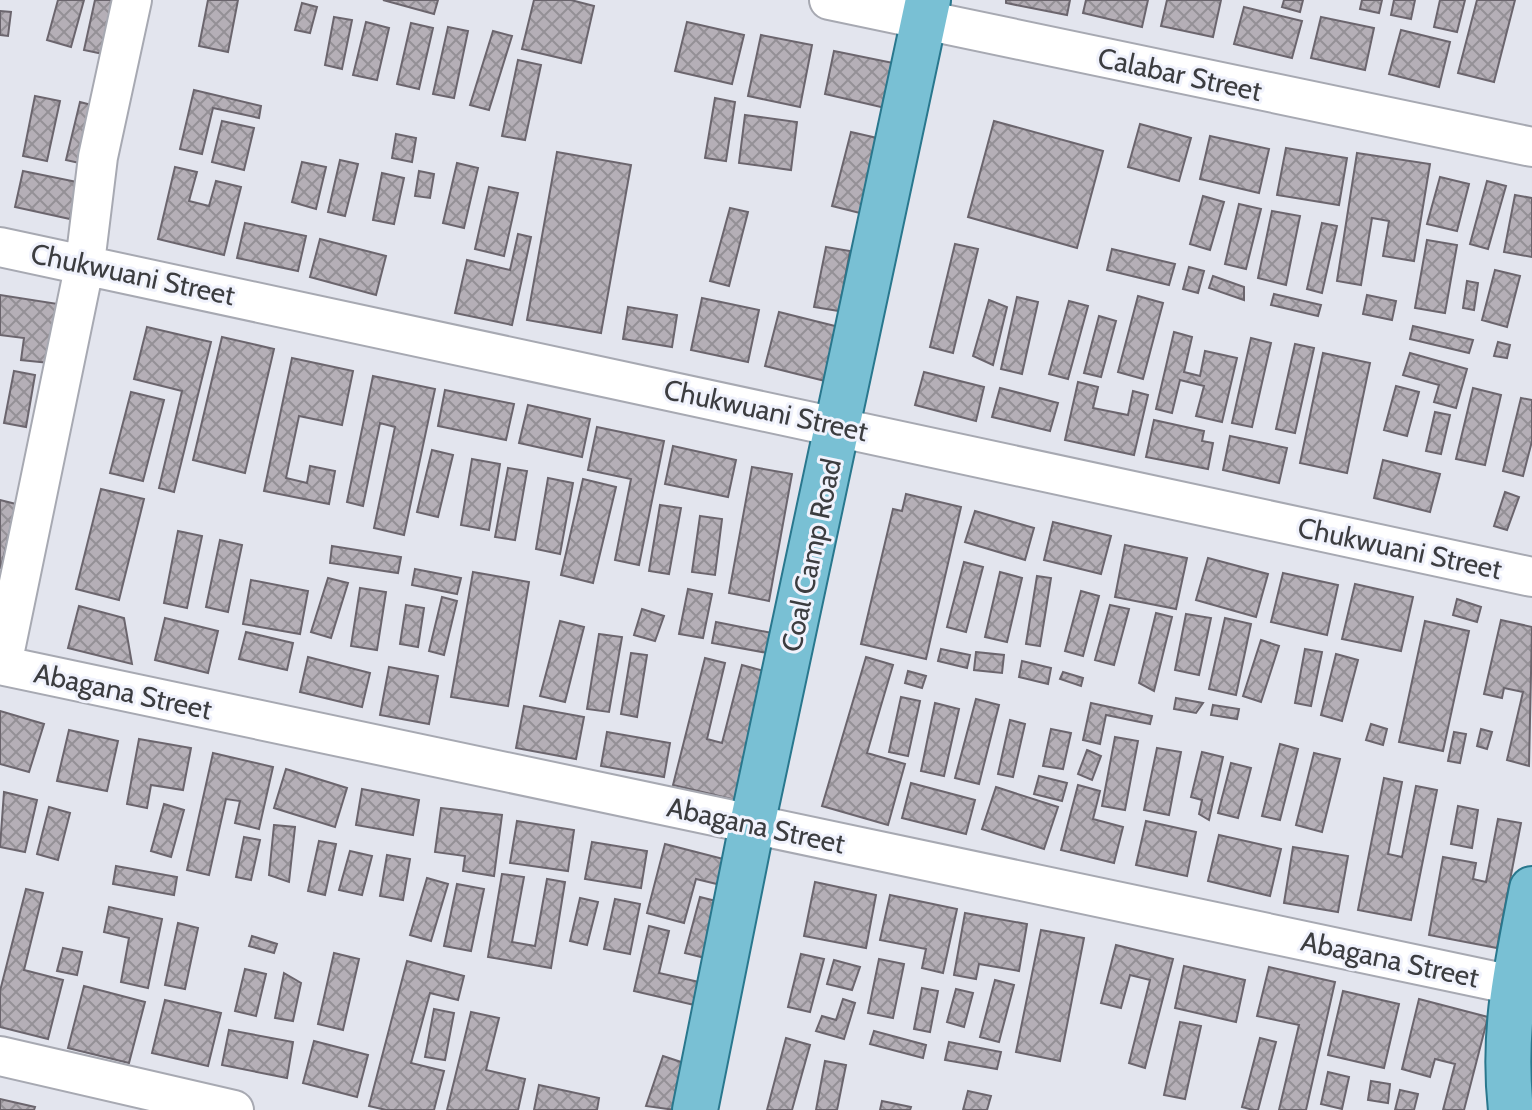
<svg xmlns="http://www.w3.org/2000/svg" width="1532" height="1110" font-family="Cabin,sans-serif">
<defs>
<pattern id="building-cross-hatch" width="8" height="8" patternUnits="userSpaceOnUse" patternTransform="scale(2)"><rect width="8" height="8" fill="#b5afb7"/><path d="M0 0l8 8M0 8l8-8" fill="none" stroke="#949096"/></pattern>
</defs>
<rect width="100%" height="100%" fill="#e3e5ee"/>
<path fill="url(#building-cross-hatch)" stroke="#6b656d" stroke-width="2" d="M58 0H84L71 47 47 40Z
M95 0H120L108 55 84 50Z
M208 0H238L228 52 199 46Z
M383 0H438L434 14Z
M534 0H571L594 6 581 63 522 49Z
M1006 0H1070L1067 15 1006 3Z
M1086 0H1148L1142 27 1083 13Z
M1167 0H1221L1213 37 1161 26Z
M1284 0H1303L1300 12 1282 7Z
M1362 0H1382L1379 13 1360 9Z
M1394 0H1415L1411 19 1391 15Z
M1440 0H1465L1457 32 1434 27Z
M1477 0H1515L1494 82 1458 73Z
M302 3 317 7 310 33 295 30Z
M1244 7 1302 21 1292 58 1234 44Z
M0 11 11 12 8 36 0 35Z
M334 17 352 20 342 69 325 65Z
M1321 17 1374 28 1365 70 1311 58Z
M366 22 389 28 377 80 353 75Z
M687 22 744 35 732 84 675 71Z
M411 23 433 28 419 89 397 84Z
M448 27 468 31 454 98 433 94Z
M1401 30 1450 42 1439 87 1389 74Z
M493 31 512 36 489 110 470 105Z
M761 35 812 45 800 107 748 96Z
M834 51 903 65 894 110 825 94Z
M518 60 541 65 525 140 502 136Z
M194 90 261 106 259 118 213 108 202 154 180 149Z
M35 96 60 101 47 161 23 156Z
M715 98 735 102 726 161 705 158Z
M80 102 99 107 84 164 66 160Z
M745 115 797 122 791 170 739 163Z
M222 121 254 128 244 170 212 162Z
M994 121 1103 151 1077 248 968 217Z
M1140 124 1191 138 1179 181 1128 167Z
M851 132 886 140 868 215 832 206Z
M396 134 416 138 412 162 392 158Z
M1210 136 1269 149 1259 193 1200 179Z
M1286 148 1347 158 1339 205 1277 195Z
M557 152 631 165 601 333 527 320Z
M1357 153 1430 164 1414 261 1383 256 1389 221 1372 218 1361 285 1337 281Z
M340 160 358 164 345 216 328 212Z
M302 162 326 167 316 209 292 202Z
M457 163 478 168 464 228 443 223Z
M175 167 197 172 189 201 209 206 216 181 241 187 224 255 158 239Z
M23 171 77 182 70 219 15 207Z
M419 171 434 174 430 198 415 196Z
M382 173 404 178 394 224 373 220Z
M1440 177 1469 184 1457 231 1427 224Z
M1487 181 1506 186 1488 249 1470 244Z
M489 187 518 193 504 256 475 249Z
M1515 195 1532 198V257L1504 252Z
M1203 196 1224 202 1210 250 1190 244Z
M1239 204 1261 209 1246 269 1225 264Z
M730 208 748 212 729 286 710 281Z
M1272 211 1300 216 1286 285 1258 278Z
M245 223 306 236 298 271 237 258Z
M1322 223 1337 226 1322 293 1307 289Z
M518 234 531 237 512 325 455 313 467 260 510 270Z
M320 239 386 256 376 295 310 277Z
M1427 240 1457 245 1445 313 1415 308Z
M955 244 978 249 953 353 930 347Z
M826 247 850 251 839 311 814 307Z
M1112 249 1175 264 1169 285 1107 270Z
M1189 267 1204 271 1198 293 1183 289Z
M1495 270 1520 276 1507 327 1482 320Z
M1213 276 1244 287V300L1209 288Z
M1467 281 1478 283 1474 310 1463 308Z
M1274 294 1321 305 1318 316 1271 305Z
M0 295 58 304 49 363 21 360 24 338 0 335Z
M1367 295 1396 301 1392 320 1363 314Z
M1138 296 1163 303 1143 379 1118 372Z
M1017 297 1038 302 1022 374 1001 369Z
M702 298 759 310 748 362 691 350Z
M989 300 1007 307 993 365 973 356Z
M1069 301 1088 306 1068 379 1049 374Z
M628 307 677 315 672 347 623 339Z
M779 312 839 327 825 381 765 366Z
M1099 316 1116 321 1101 377 1084 373Z
M1413 326 1473 340 1469 353 1410 339Z
M147 327 211 342 174 492 159 488 182 391 134 379Z
M1174 332 1192 337 1184 372 1200 376 1205 351 1237 358 1222 422 1196 416 1204 386 1180 380 1172 413 1156 409Z
M222 337 274 349 245 473 193 460Z
M1251 338 1271 343 1252 427 1232 423Z
M1498 342 1510 345 1507 358 1494 356Z
M1295 344 1314 348 1295 433 1276 429Z
M1323 353 1370 363 1347 473 1300 463Z
M1410 353 1467 369 1456 408 1434 402 1439 385 1403 375Z
M292 358 353 371 342 425 299 416 286 478 307 483 310 466 335 471 329 504 264 491Z
M14 371 35 375 26 427 4 423Z
M924 372 984 387 976 421 915 405Z
M373 376 435 389 404 535 374 528 395 427 380 423 363 506 347 502Z
M1078 382 1098 387 1093 408 1128 415 1133 391 1148 395 1134 455 1065 440Z
M1396 386 1419 392 1407 436 1384 430Z
M1000 388 1058 403 1050 431 992 417Z
M1473 388 1501 395 1485 465 1456 459Z
M445 390 514 404 506 440 438 426Z
M131 392 164 400 143 481 110 473Z
M1521 398 1532 400V441L1523 476 1503 471Z
M528 405 590 419 582 457 519 443Z
M1435 412 1450 415 1441 454 1426 451Z
M1154 420 1204 431 1202 441 1213 443 1208 469 1146 457Z
M597 427 664 441 639 565 615 560 631 479 588 470Z
M1230 436 1287 448 1279 483 1223 470Z
M673 446 736 460 728 497 665 484Z
M432 450 453 455 438 517 417 512Z
M472 459 500 464 489 530 461 525Z
M1383 460 1440 474 1430 512 1374 498Z
M752 467 792 474 769 601 729 593Z
M508 468 527 471 515 540 495 537Z
M548 478 573 483 560 554 536 549Z
M583 479 616 487 593 583 561 575Z
M101 489 144 499 119 600 76 589Z
M1505 492 1519 497 1507 530 1494 526Z
M906 494 961 507 926 659 861 644 893 509 902 511Z
M0 500 16 504 1 568 0 567Z
M660 505 681 508 669 574 649 571Z
M975 511 1034 528 1025 560 965 542Z
M700 516 722 519 715 575 692 572Z
M1053 522 1111 536 1101 574 1044 560Z
M178 531 202 536 187 608 164 603Z
M220 540 242 545 228 612 206 607Z
M1125 545 1187 558 1176 609 1115 597Z
M332 546 401 557 398 573 330 563Z
M1208 558 1268 574 1256 617 1196 600Z
M964 562 983 567 966 632 947 627Z
M415 569 461 578 457 594 412 585Z
M473 572 529 582 508 706 451 697Z
M1000 572 1022 578 1007 642 985 637Z
M1283 573 1338 585 1327 635 1271 622Z
M1037 576 1051 578 1040 646 1026 644Z
M328 578 348 583 331 638 311 632Z
M251 580 308 591 300 634 243 624Z
M1355 584 1413 597 1401 651 1342 639Z
M360 588 386 592 377 650 351 646Z
M688 589 712 594 703 638 679 634Z
M1081 591 1099 596 1083 656 1065 651Z
M442 597 457 601 444 655 429 651Z
M1457 599 1481 607 1477 622 1453 615Z
M406 605 424 608 418 647 400 644Z
M1110 605 1129 609 1114 665 1095 660Z
M79 606 124 618 132 664 68 648Z
M642 609 664 616 655 641 634 635Z
M1156 613 1172 617 1154 691 1139 683Z
M1186 614 1211 618 1199 675 1175 670Z
M165 618 218 631 208 673 155 660Z
M1225 618 1251 624 1236 695 1209 689Z
M1501 620 1532 627 1529 766 1507 760 1523 692 1504 688 1502 698 1484 694Z
M560 621 584 627 565 702 540 696Z
M1425 621 1469 631 1443 751 1399 742Z
M716 622 777 634 773 654 712 643Z
M246 632 293 643 287 670 239 659Z
M599 634 622 637 609 712 587 709Z
M1261 640 1279 646 1261 702 1243 696Z
M941 649 970 655 967 668 938 661Z
M1305 649 1322 652 1311 706 1295 703Z
M976 652 1004 655 1002 673 974 670Z
M631 653 647 655 637 717 621 714Z
M1336 654 1358 660 1342 721 1321 715Z
M308 657 370 673 362 707 300 692Z
M866 657 893 665 867 753 905 764 888 825 822 806Z
M705 658 725 663 707 739 722 743 742 665 771 673 740 801 673 785Z
M1022 661 1051 668 1048 684 1019 677Z
M389 667 438 676 429 724 380 715Z
M908 671 926 676 922 688 905 683Z
M1063 672 1083 678 1081 686 1060 679Z
M901 697 920 701 908 756 889 752Z
M1176 698 1203 703 1196 713 1174 709Z
M976 699 999 705 979 784 955 778Z
M935 703 959 709 944 776 921 771Z
M1091 703 1152 716 1150 724 1106 715 1100 744 1083 740Z
M1213 705 1239 709 1237 719 1211 715Z
M524 706 584 717 576 759 516 748Z
M0 711 44 724 29 772 0 764Z
M1010 720 1025 724 1013 777 998 774Z
M1371 724 1387 729 1383 745 1366 740Z
M1051 729 1071 733 1063 769 1043 766Z
M1481 729 1492 732 1487 749 1477 746Z
M69 730 118 741 107 791 57 781Z
M607 732 670 743 664 777 601 766Z
M1454 732 1466 734 1460 763 1448 761Z
M1115 737 1138 741 1125 810 1102 806Z
M139 739 191 748 183 790 151 785 147 808 127 804Z
M1280 744 1298 749 1280 820 1262 816Z
M1157 748 1181 752 1169 815 1144 810Z
M1087 750 1101 756 1092 780 1078 774Z
M1202 752 1223 757 1209 820 1199 814 1202 800 1191 797Z
M213 753 273 767 259 829 235 823 240 801 226 799 209 875 187 870Z
M1314 753 1340 759 1322 832 1296 825Z
M1231 763 1251 768 1238 818 1218 813Z
M286 769 347 788 335 827 274 808Z
M1039 776 1067 783 1062 801 1034 794Z
M1384 778 1402 782 1388 854 1402 857 1416 786 1437 790 1411 920 1358 910Z
M911 783 975 800 966 834 902 818Z
M1078 785 1100 791 1093 819 1123 827 1114 863 1061 850Z
M996 787 1058 807 1044 849 982 829Z
M362 789 419 800 413 835 356 825Z
M4 792 37 800 25 852 0 847Z
M164 804 184 810 171 857 151 851Z
M1458 806 1478 810 1472 848 1451 844Z
M49 807 70 813 58 860 37 854Z
M441 808 502 815 494 876 463 871 465 856 435 852Z
M1498 819 1521 823 1497 948 1429 935 1443 857 1476 863 1473 879 1486 882Z
M517 821 574 830 568 871 510 863Z
M1146 821 1196 832 1187 876 1136 865Z
M274 825 295 827 289 882 269 875Z
M1219 835 1281 849 1270 896 1208 881Z
M244 837 260 840 251 880 236 877Z
M319 841 336 844 325 895 308 891Z
M592 842 647 851 641 888 585 879Z
M665 844 731 861 725 886 696 879 684 923 647 913Z
M1293 847 1348 856 1338 912 1284 903Z
M350 851 372 856 362 895 339 890Z
M387 855 410 859 403 900 380 896Z
M116 866 177 877 174 895 113 884Z
M502 874 524 877 512 942 535 946 547 879 565 882 551 968 488 957Z
M427 878 448 884 431 941 410 935Z
M815 882 876 895 866 948 804 936Z
M457 884 484 889 471 951 444 946Z
M26 889 43 893 24 970 63 980 48 1039 0 1027V991Z
M890 895 957 909 943 973 922 968 926 949 880 940Z
M700 897 720 902 705 958 685 953Z
M580 898 598 902 587 945 570 941Z
M615 899 640 904 630 954 604 949Z
M109 907 162 919 148 988 121 982 129 938 104 932Z
M965 913 1027 924 1019 971 979 964 976 979 954 975Z
M178 923 198 928 185 989 165 985Z
M649 926 669 931 659 973 708 984 703 1007 634 991Z
M1041 930 1084 938 1060 1061 1016 1052Z
M252 936 277 944 274 953 249 946Z
M1116 945 1173 959 1145 1068 1129 1063 1150 980 1130 975 1121 1008 1101 1003Z
M63 948 82 952 77 975 57 971Z
M334 953 359 959 343 1030 318 1024Z
M801 954 824 959 810 1012 788 1007Z
M879 959 904 964 893 1018 868 1013Z
M834 960 860 967 852 990 827 984Z
M407 961 464 976 458 1000 430 993 411 1063 444 1071 434 1110H386L369 1106Z
M1184 966 1245 980 1236 1022 1175 1008Z
M1269 967 1335 982 1306 1110H1279L1299 1025 1257 1016Z
M245 969 266 974 256 1016 235 1011Z
M284 973 301 983 293 1021 275 1018Z
M995 980 1014 985 999 1042 980 1037Z
M84 986 145 1002 129 1063 68 1048Z
M922 988 938 991 930 1032 914 1029Z
M956 989 973 993 964 1027 947 1022Z
M1343 991 1399 1004 1384 1068 1328 1055Z
M843 999 855 1003 844 1039 816 1031 822 1016 836 1020Z
M1419 999 1488 1017 1464 1110H1443L1455 1064 1435 1059 1430 1077 1402 1069Z
M165 1000 221 1013 208 1066 152 1053Z
M434 1009 454 1013 445 1060 425 1057Z
M471 1012 499 1018 486 1070 525 1079 518 1110H447Z
M1180 1022 1201 1026 1185 1099 1164 1095Z
M229 1030 293 1042 287 1078 222 1065Z
M874 1031 926 1045 923 1058 870 1044Z
M786 1038 810 1045 792 1110H767Z
M1260 1038 1276 1042 1258 1110H1253L1242 1107Z
M314 1041 368 1055 357 1097 303 1083Z
M949 1042 1001 1052 997 1069 945 1060Z
M663 1056 690 1065 675 1110 646 1106Z
M825 1061 846 1065 837 1110H816Z
M1328 1072 1349 1077 1342 1109 1321 1104Z
M1371 1081 1390 1084 1388 1103 1368 1100Z
M539 1085 599 1098 597 1110H534Z
M1400 1090 1418 1094 1414 1110H1395Z
M968 1091 991 1096 987 1110H963Z
M0 1099 35 1107 34 1110H0Z
M882 1101 911 1107 910 1110H880Z"/>
<g fill="none" stroke-linecap="round" stroke-linejoin="round">
<g stroke="#a7a9b2" stroke-width="42">
<path id="minor" d="M829 0 1532 147
M0 247 1532 577
M0 665 1513 985
M2 665 85 263 98 157 132 0
M0 1056 234 1110"/>
</g>
<g stroke="#29778d" stroke-width="48">
<path id="major" d="M695 1110 752 825 928 0
M1511 1110C1502 1031 1517 966 1532 889"/>
</g>
<use href="#minor" stroke="#fff" stroke-width="38"/>
<use href="#major" stroke="#79c0d4" stroke-width="44"/>
</g>
<g text-anchor="middle" stroke-width="6" stroke-linejoin="round" paint-order="stroke">
<g font-size="28" fill="#3c3d40" stroke="#f0f2fc">
<text transform="translate(1180 74) rotate(12)" y="10">Calabar Street</text>
<text transform="translate(133 274) rotate(12)" y="10">Chukwuani Street</text>
<text transform="translate(766 410) rotate(12)" y="10">Chukwuani Street</text>
<text transform="translate(1400 548) rotate(12)" y="10">Chukwuani Street</text>
<text transform="translate(811 555) rotate(-78)" y="10">Coal Camp Road</text>
<text transform="translate(123 691) rotate(12)" y="10">Abagana Street</text>
<text transform="translate(756 825) rotate(12)" y="10">Abagana Street</text>
<text transform="translate(1390 959) rotate(12)" y="10">Abagana Street</text>
</g>
</g>
</svg>
